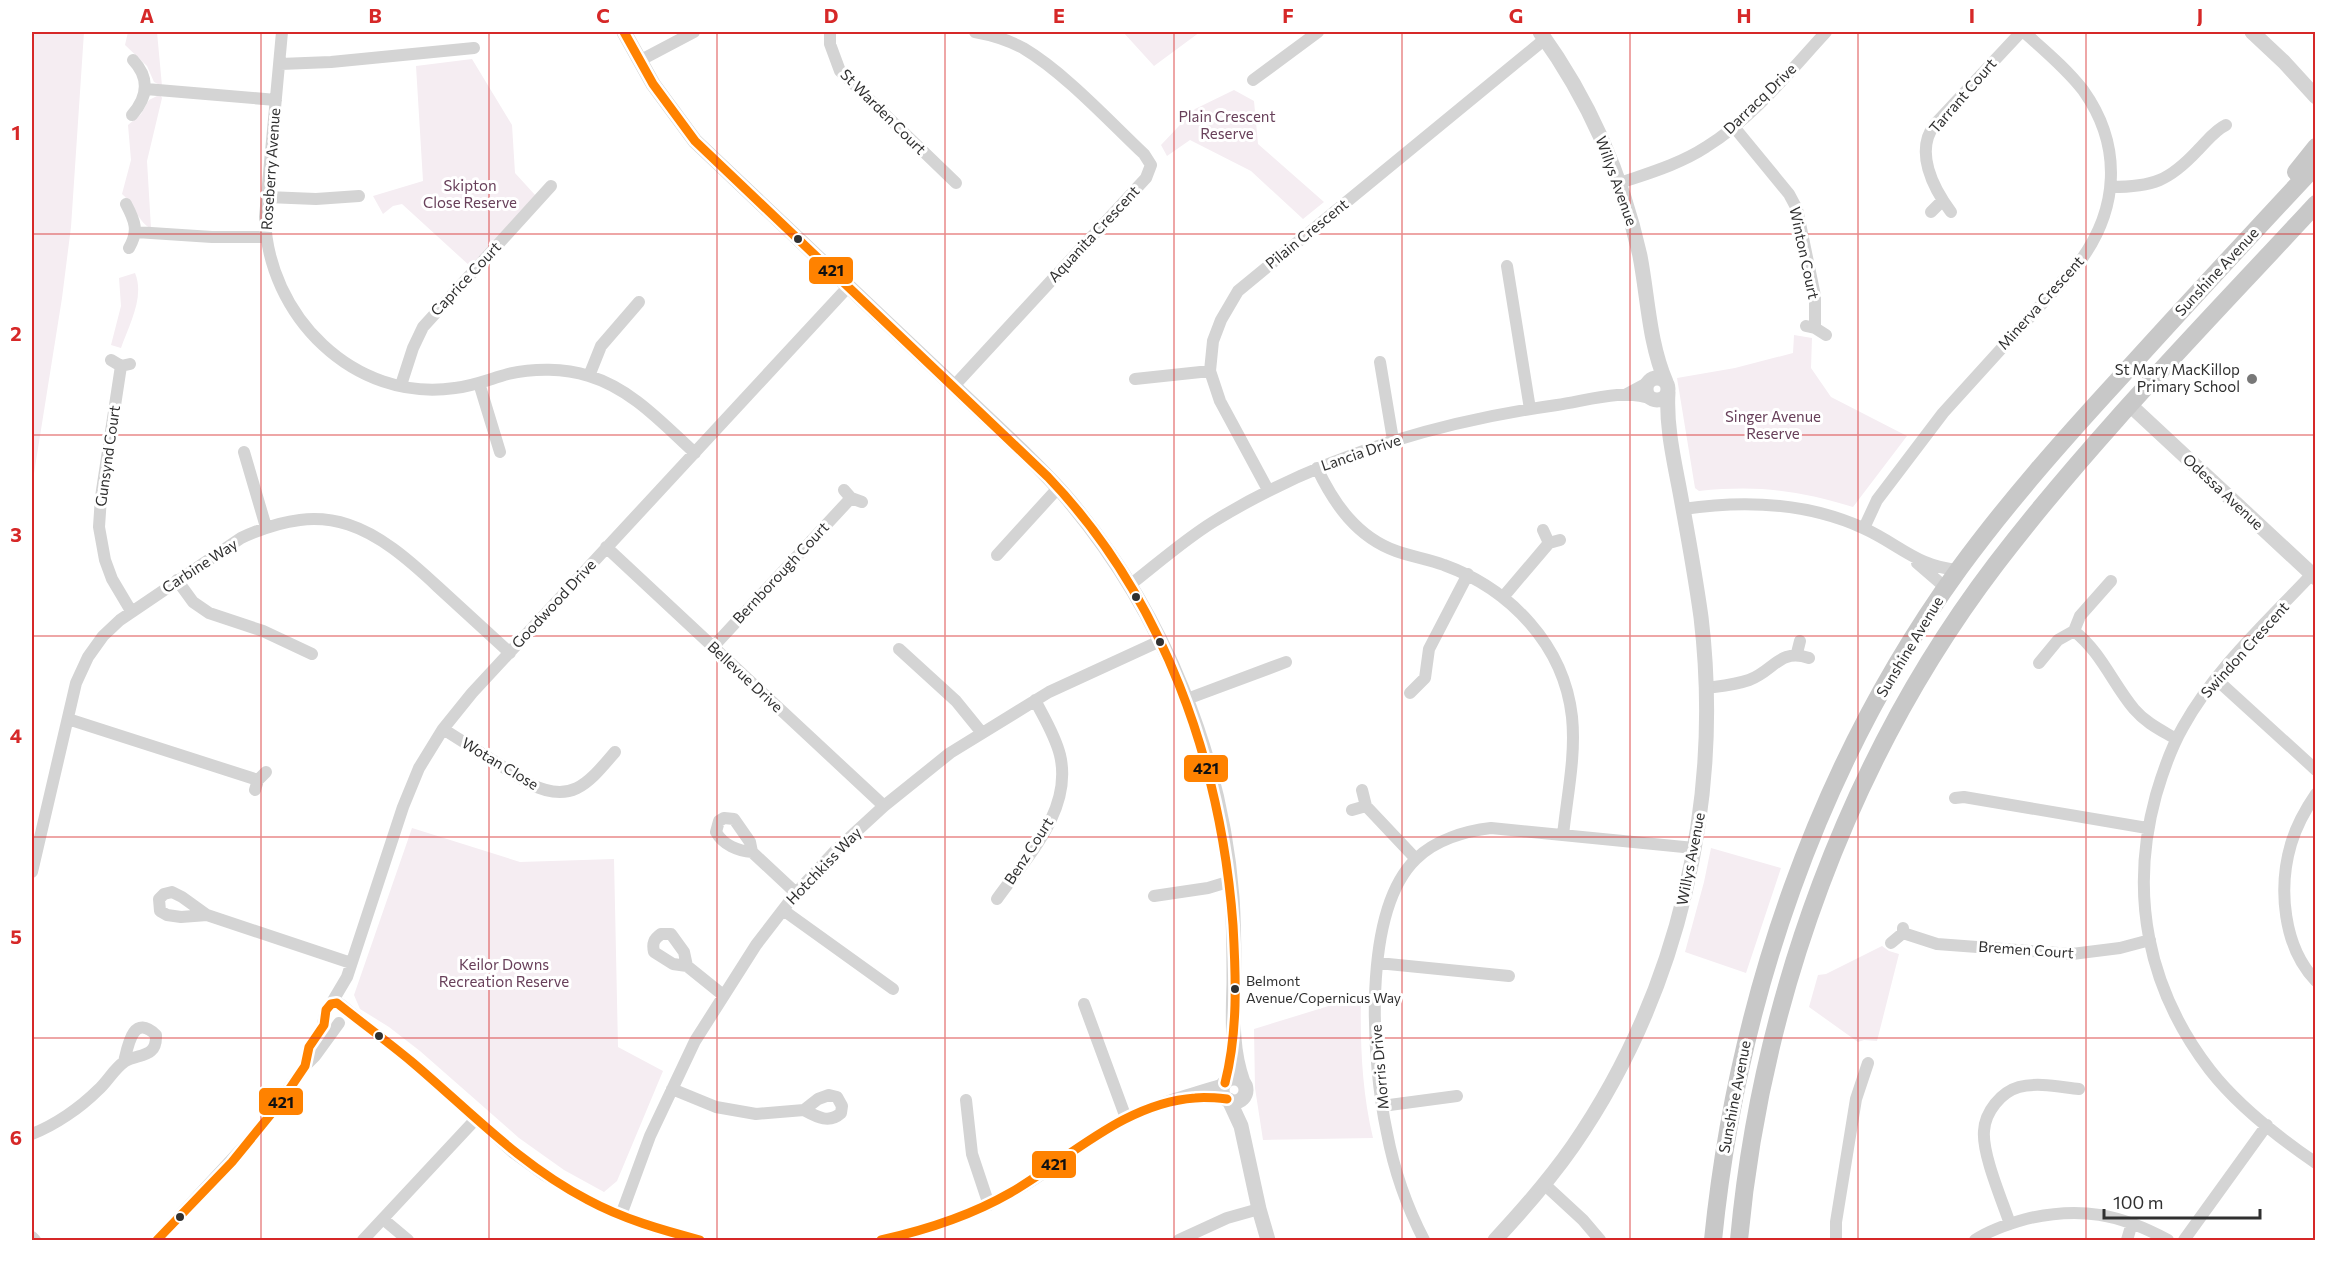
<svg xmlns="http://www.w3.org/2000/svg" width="2347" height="1272" font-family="Commissioner,sans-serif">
<rect width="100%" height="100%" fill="#fff"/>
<path fill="#f5edf2" d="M32 32H84L71 227 62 298 32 486Z
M128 32H157L162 86 154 82 147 66 125 45Z
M1123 32H1200L1154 66Z
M472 59 512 125 515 173 536 196 471 267 402 204 393 206 383 214 373 196 423 181 416 66Z
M1234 90 1254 101 1258 144 1324 202 1303 219 1251 171 1190 140 1167 156 1161 145 1195 109Z
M157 96H161L162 98 147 161 151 228C140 225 134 204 122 194L131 160 128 125 141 114 149 100Z
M135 273C145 297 129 325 121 348L111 345 121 306 119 278Z
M1794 335 1812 338 1811 368 1831 397 1907 436 1853 507C1797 490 1758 485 1699 491L1695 488 1677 378 1735 368 1793 353Z
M412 828 520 862 614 859 618 1047 663 1071 617 1181 604 1192 564 1170 519 1138 420 1051 389 1027 360 1009 354 995Z
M1711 848 1781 868 1746 973 1685 952 1704 882Z
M1882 946 1889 951 1899 954 1877 1041 1864 1040 1858 1042 1809 1007 1818 975 1826 974Z
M1361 996C1360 1045 1362 1091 1373 1138L1263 1140 1255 1088 1254 1029Z"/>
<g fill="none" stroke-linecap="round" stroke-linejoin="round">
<path stroke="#d4d4d4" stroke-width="12" d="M282 32 265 217C267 315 354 403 455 388 473 386 490 379 508 374 534 368 564 368 589 376 632 389 663 424 695 453
M830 32V44L840 71 956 183
M639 61 694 32
M280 64 331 62 474 48
M1253 80 1318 32
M146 89 276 100
M132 115C148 97 150 78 133 60
M1734 127 1789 194 1797 209 1815 296V328
M1620 183C1649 173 1680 164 1706 147 1753 118 1789 72 1826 32
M2111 187C2153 187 2169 181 2198 150 2207 141 2215 130 2226 125
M267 197 316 199 359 196
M126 204C135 221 139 231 129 248
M1931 212 1942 201
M1951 212C1933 188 1914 151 1935 124L2021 32
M136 232 212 237H265
M1507 266 1530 409
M1806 326 1815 328 1826 335
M111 360 121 366 130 364
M1380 362 1393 440
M121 366 101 497 99 527 105 560 112 579 131 611
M589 376 601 346 639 302
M1135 379 1210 371
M479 383 500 452
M401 385 413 348 423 327 551 186
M954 386 1146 178 1151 165 1144 154C1108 120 1065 73 1023 48 1008 40 992 35 975 32
M1625 395 1649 382
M244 452 266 527
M1317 468C1334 504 1357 537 1396 551 1412 557 1429 559 1444 565 1510 589 1564 645 1572 717 1576 756 1567 796 1563 835
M844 490 851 498 862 502
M1268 490 1220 401 1210 371 1213 341 1221 320 1238 291 1545 39
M1683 509C1744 500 1806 502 1863 528 1899 544 1917 567 1959 570
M1864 528 1877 500 1943 413 2078 264C2119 210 2123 146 2083 90 2066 68 2044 50 2024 32
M1543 530 1549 543
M606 547 884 806
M997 555 1058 488
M1917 563 1946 588
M2312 574C2267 622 2215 669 2183 727 2171 748 2163 771 2156 795 2129 893 2147 988 2210 1070 2238 1106 2278 1137 2316 1163
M177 580 193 602 209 613 263 631 312 654
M1130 585C1157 564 1184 540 1213 522 1318 457 1436 422 1557 405 1586 401 1624 388 1652 399
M1504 596 1549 543 1560 540
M2074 631C2101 652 2113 684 2134 709 2146 723 2161 730 2176 739
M2074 631 2080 616 2111 581
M712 648 851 498
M899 649 956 701 982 733
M1797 653 1800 641
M2039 663 2058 640 2074 631
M2216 679 2316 770
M1706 688C1721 686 1735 685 1749 680 1774 671 1779 648 1809 658
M1410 693 1425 678 1429 649 1468 574
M1187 699 1286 662
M68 719 258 780
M443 729 530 784C573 805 589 782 615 752
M255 790 258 780 266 772
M1362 790 1366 806 1416 859
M2316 794C2305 810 2296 827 2291 844 2278 888 2283 947 2316 981
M1955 798 1964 797 2147 828
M1352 810 1366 806
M752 852C738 851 723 845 716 832L719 821 724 818 734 819 750 842 752 852 796 893
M32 872 76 683 88 657 103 636 120 620 241 538C329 497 374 527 438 587 462 609 486 631 510 653
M1154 896 1208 888 1231 881
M997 899C1027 857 1073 810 1060 755 1055 735 1044 718 1035 700
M783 910 893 989
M207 915 181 917 167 915 160 911 159 899 164 894 172 892 182 897 207 915 351 963
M1903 933 1937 944 2072 954 2120 948 2150 940
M1891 943 1903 933V928
M1378 963 1509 976
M687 966 684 952 671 934H661C654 939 652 943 654 952L673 964 687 966 723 995
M331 1004 347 977 403 807 419 768 443 729 472 693 849 286
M1084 1004 1126 1118
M305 1066 309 1047 322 1029 326 1010 331 1004H340L412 1062 514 1153 543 1174 589 1201 621 1215 655 1228 700 1240
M672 1089 716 1107 756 1114 804 1110 818 1099 829 1095 837 1097 842 1106 841 1113C829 1124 817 1117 804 1110
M1194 1097 1227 1099
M966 1100 972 1154 989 1205
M1382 1106 1457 1096
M32 1134C55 1125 80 1108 98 1090 107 1082 114 1069 124 1062 138 1053 157 1059 156 1035 133 1013 128 1045 124 1062
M1544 1184 1583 1220 1600 1240
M621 1215 650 1136 695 1041 756 945 796 893 835 851 884 806 950 753 1049 692 1160 641
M383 1219 408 1240
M2010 1224C2002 1200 1982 1154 1984 1131 1985 1112 2001 1092 2019 1087 2038 1082 2060 1087 2079 1089
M32 1237 35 1240
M157 1240 258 1131 305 1066 315 1056 339 1023
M363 1240 475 1120
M881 1240C935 1228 986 1210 1033 1180 1064 1160 1092 1136 1125 1119 1155 1104 1191 1094 1224 1084
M1179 1240 1227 1218 1259 1209
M1424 1240C1407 1207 1394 1170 1387 1133 1372 1064 1361 912 1416 859 1435 840 1465 831 1491 828L1694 848
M1836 1240V1222L1856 1099 1868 1063
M1975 1240C1990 1230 2008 1224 2026 1219 2080 1206 2120 1214 2168 1240
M2127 1240 2132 1223
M2184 1240 2267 1125"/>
<path stroke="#d4d4d4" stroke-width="15" d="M624 32 653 84 695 141 1022 451C1039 468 1057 485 1072 504 1163 614 1221 755 1232 897 1234 925 1234 955 1234 983 1233 1017 1231 1049 1243 1082
M1540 32C1589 100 1622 175 1640 256 1648 298 1649 343 1666 382
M2252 32 2284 62 2316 97
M1646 389a11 11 0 1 1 22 0a11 11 0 1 1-22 0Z
M2130 405 2316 578
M1222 1090a12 12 0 1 1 24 0a12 12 0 1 1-24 0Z
M1229 1100 1241 1126 1259 1209 1268 1240
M1495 1240C1523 1210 1550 1179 1573 1146 1679 992 1723 801 1701 617 1695 574 1687 530 1679 487 1673 456 1666 424 1668 392"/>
<path stroke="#c8c8c8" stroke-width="18" d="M2296 172 2316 147
M1713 1240C1737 1002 1818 764 1959 569 2008 502 2062 441 2118 380 2183 308 2249 237 2316 165
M1739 1240C1761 1001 1849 757 1996 564 2093 437 2207 322 2316 204"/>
<g stroke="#fff" stroke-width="14">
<path id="bus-1" d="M624 32 653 84 695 141 1048 477C1163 597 1221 762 1233 925 1236 978 1238 1032 1225 1083
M157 1240 232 1162 280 1103 305 1066 309 1047 324 1025 326 1010 331 1004 337 1003C362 1023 388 1042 412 1062 471 1112 519 1164 588 1200 623 1219 662 1230 700 1240
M881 1240C926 1230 970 1216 1010 1193 1069 1159 1124 1103 1195 1098 1205 1097 1217 1098 1227 1099"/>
</g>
<use href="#bus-1" stroke="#ff8200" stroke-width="9"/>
</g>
<path fill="none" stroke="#d62828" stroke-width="1.5" stroke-opacity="0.55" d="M261 32V1240M489 32V1240M717 32V1240M945 32V1240M1174 32V1240M1402 32V1240M1630 32V1240M1858 32V1240M2086 32V1240M32 234H2316M32 435H2316M32 636H2316M32 837H2316M32 1038H2316"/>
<g fill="#303030" stroke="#fff" stroke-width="2">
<circle cx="798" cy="239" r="5"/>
<circle cx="1136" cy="597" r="5"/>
<circle cx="1160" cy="642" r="5"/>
<circle cx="1235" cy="989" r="5"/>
<circle cx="379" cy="1036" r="5"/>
<circle cx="180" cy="1217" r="5"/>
</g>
<circle fill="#787878" stroke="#fff" stroke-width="2" cx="2252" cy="379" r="6"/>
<g text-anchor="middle" stroke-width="6" stroke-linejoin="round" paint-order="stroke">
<g font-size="14" fill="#303030" stroke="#fff" text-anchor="start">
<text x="1246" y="986">Belmont<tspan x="1246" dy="17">Avenue/Copernicus Way</tspan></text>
</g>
<g font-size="15" fill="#303030" stroke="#fff">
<text transform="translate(1963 96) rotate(-49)" y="5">Tarrant Court</text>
<text transform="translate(1760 99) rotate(-44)" y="5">Darracq Drive</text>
<text transform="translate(883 112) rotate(45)" y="5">St Warden Court</text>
<text transform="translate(271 169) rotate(-86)" y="5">Roseberry Avenue</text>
<text transform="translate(1616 181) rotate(70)" y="5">Willys Avenue</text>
<text transform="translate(1094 234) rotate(-47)" y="5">Aquanita Crescent</text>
<text transform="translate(1307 234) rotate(-39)" y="5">Pilain Crescent</text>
<text transform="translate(1804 253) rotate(78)" y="5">Winton Court</text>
<text transform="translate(2217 272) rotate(-47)" y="5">Sunshine Avenue</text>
<text transform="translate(466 279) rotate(-47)" y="5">Caprice Court</text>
<text transform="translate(2041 303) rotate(-48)" y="5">Minerva Crescent</text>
<text transform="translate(1361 453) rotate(-19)" y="5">Lancia Drive</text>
<text transform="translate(108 456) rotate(-82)" y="5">Gunsynd Court</text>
<text transform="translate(2223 492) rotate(43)" y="5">Odessa Avenue</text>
<text transform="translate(200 566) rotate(-33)" y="5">Carbine Way</text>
<text transform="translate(781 573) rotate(-47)" y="5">Bernborough Court</text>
<text transform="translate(554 604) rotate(-47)" y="5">Goodwood Drive</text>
<text transform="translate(1910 647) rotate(-59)" y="5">Sunshine Avenue</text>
<text transform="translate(2245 650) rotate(-48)" y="5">Swindon Crescent</text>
<text transform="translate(745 677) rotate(43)" y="5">Bellevue Drive</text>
<text transform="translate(500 764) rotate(31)" y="5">Wotan Close</text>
<text transform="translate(1029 851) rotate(-57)" y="5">Benz Court</text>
<text transform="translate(1691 859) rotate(-79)" y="5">Willys Avenue</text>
<text transform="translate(824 866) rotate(-46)" y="5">Hotchkiss Way</text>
<text transform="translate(2026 950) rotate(4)" y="5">Bremen Court</text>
<text transform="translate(1380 1067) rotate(-95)" y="5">Morris Drive</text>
<text transform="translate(1735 1097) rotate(-79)" y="5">Sunshine Avenue</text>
</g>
<g font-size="15" fill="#68405a" stroke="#fff">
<text x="1227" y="122">Plain Crescent<tspan x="1227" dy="17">Reserve</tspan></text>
<text x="470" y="191">Skipton<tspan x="470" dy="17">Close Reserve</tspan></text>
<text x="1773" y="422">Singer Avenue<tspan x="1773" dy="17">Reserve</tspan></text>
<text x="504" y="970">Keilor Downs<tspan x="504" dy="17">Recreation Reserve</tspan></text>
</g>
<g font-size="15" fill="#303030" stroke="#fff" text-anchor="end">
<text x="2240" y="375">St Mary MacKillop<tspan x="2240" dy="17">Primary School</tspan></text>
</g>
</g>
<g stroke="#fff" stroke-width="2">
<rect x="808" y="256" width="46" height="29" rx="6" fill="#ff8200"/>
<rect x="1183" y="754" width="46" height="29" rx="6" fill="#ff8200"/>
<rect x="258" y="1087" width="46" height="29" rx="6" fill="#ff8200"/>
<rect x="1031" y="1150" width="46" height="29" rx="6" fill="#ff8200"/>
</g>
<g font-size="16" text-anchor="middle" font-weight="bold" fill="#111">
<text x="831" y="276">421</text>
<text x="1206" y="774">421</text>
<text x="281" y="1108">421</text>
<text x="1054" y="1170">421</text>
</g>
<rect width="2347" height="1272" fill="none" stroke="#ffffff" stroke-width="66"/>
<path d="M2104 1209v9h156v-9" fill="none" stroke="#303030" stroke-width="3"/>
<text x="2113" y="1209" font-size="18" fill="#303030" stroke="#ffffff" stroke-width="4.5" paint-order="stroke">100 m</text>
<rect x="33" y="33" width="2281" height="1206" fill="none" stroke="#d62828" stroke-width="2"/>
<g font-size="20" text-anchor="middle" font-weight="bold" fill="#d62828">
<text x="147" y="23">A</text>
<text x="375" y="23">B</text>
<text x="603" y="23">C</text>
<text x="831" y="23">D</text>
<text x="1059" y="23">E</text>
<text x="1288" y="23">F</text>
<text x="1516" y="23">G</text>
<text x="1744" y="23">H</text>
<text x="1972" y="23">I</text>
<text x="2200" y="23">J</text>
<text x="16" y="140">1</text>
<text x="16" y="341">2</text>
<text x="16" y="542">3</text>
<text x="16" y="743">4</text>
<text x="16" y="944">5</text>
<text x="16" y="1145">6</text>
</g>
</svg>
